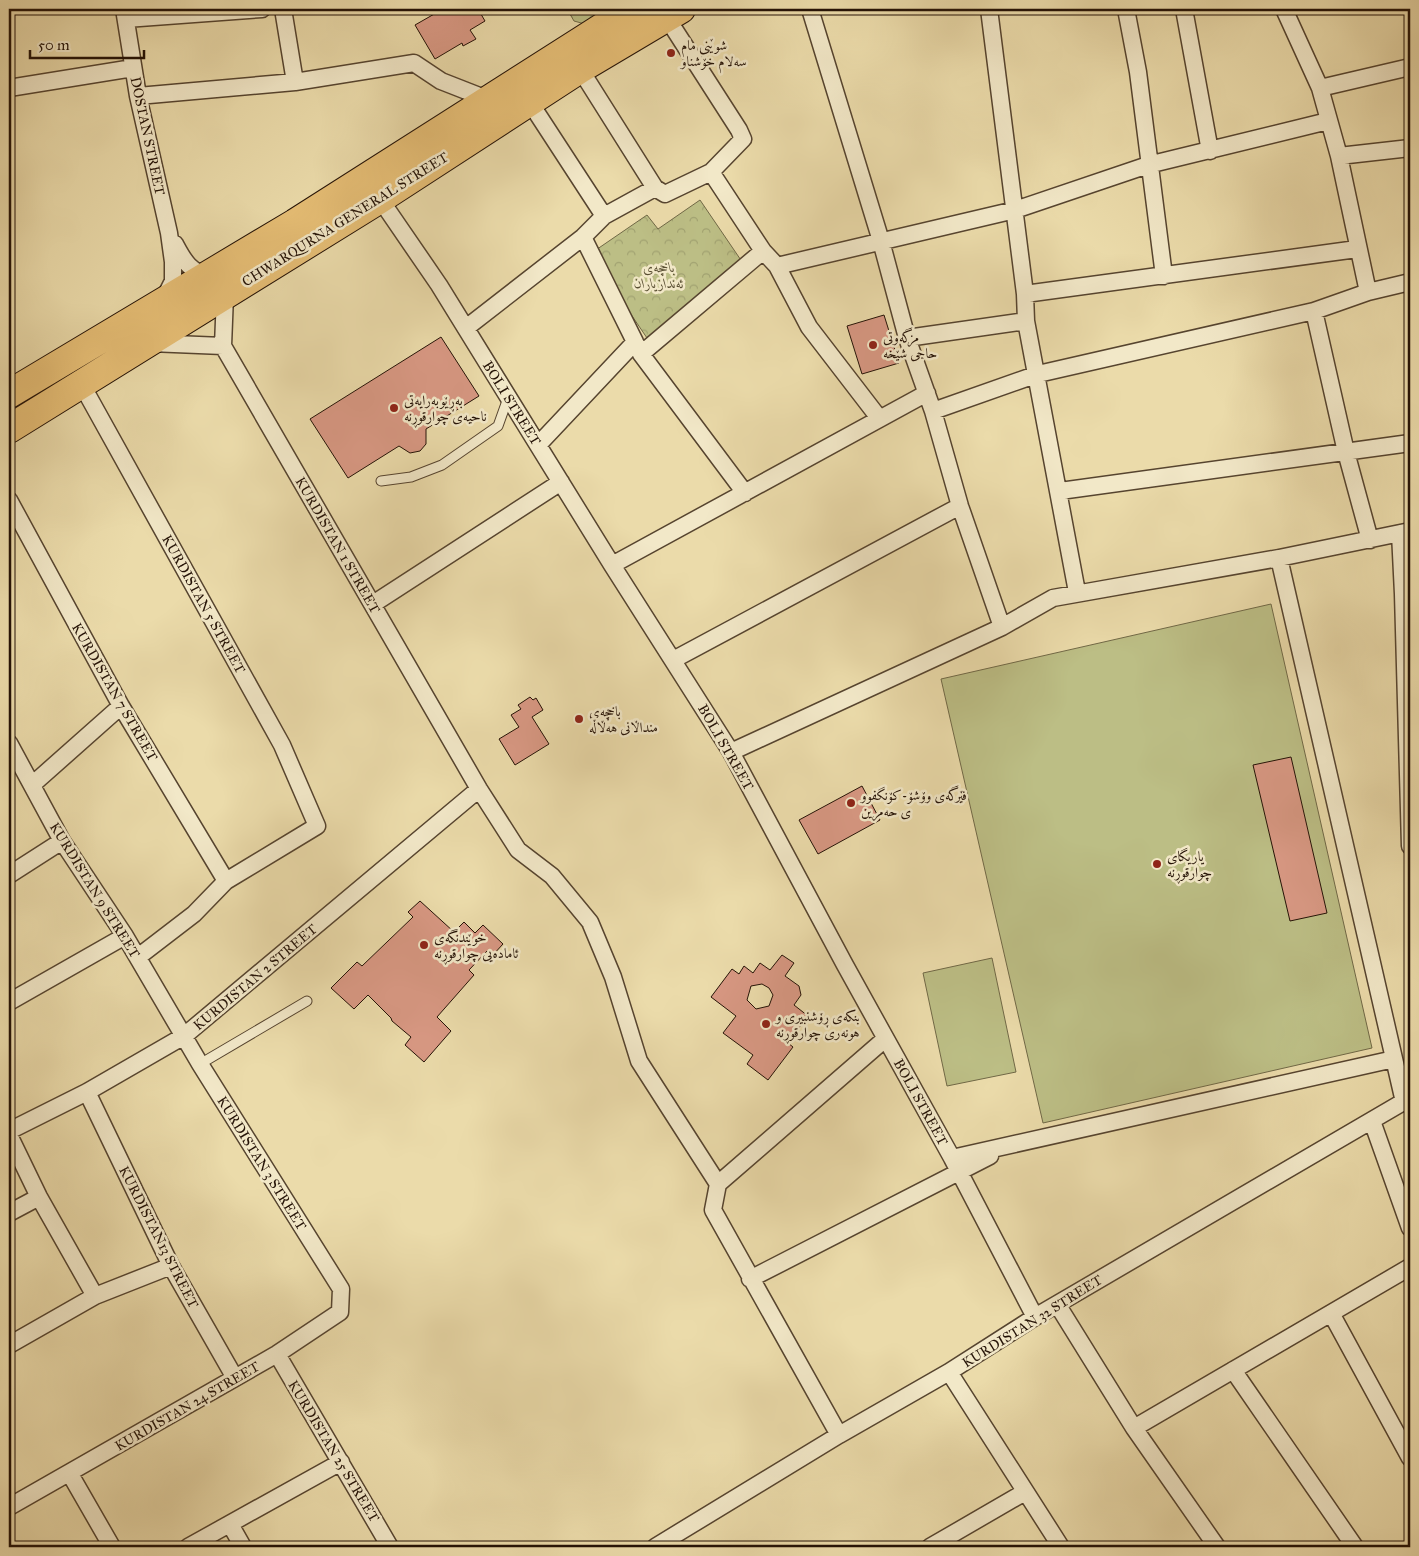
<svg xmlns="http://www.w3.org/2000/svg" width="1419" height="1556" font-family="'IM FELL Great Primer',Amiri,serif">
<defs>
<pattern id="forest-crowns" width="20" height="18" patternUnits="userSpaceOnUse" patternTransform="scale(1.25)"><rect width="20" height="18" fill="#bcbe85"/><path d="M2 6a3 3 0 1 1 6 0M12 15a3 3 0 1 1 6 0" fill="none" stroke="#a1a271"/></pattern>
</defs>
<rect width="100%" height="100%" fill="#ebdbaa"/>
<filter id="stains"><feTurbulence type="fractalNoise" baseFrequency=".004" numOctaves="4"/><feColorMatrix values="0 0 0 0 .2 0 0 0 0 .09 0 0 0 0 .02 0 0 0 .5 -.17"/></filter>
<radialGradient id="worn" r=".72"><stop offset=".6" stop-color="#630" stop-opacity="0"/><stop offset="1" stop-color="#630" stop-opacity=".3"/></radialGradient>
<path fill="url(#forest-crowns)" stroke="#706846" d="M567 9H609L585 24 574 21Z
M700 200 747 269 647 338 590 254 647 215 658 229Z"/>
<path fill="#bcbe85" stroke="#706846" d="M1271 604 1372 1048 1043 1123 941 679Z
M992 958 1016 1072 947 1086 923 973Z"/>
<path fill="#d89883" stroke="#241206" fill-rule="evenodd" d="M443 9H478L485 21 470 30 476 39 463 46 462 43 435 59 415 25Z
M884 315 899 363 862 374 847 326Z
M441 337 479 396 426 429V444L420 451 410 453 399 446 348 478 310 419Z
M530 697 533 700 536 698 543 710 532 717 549 744 515 765 499 739 519 727 511 715 521 709 518 705Z
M1291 757 1327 913 1290 921 1253 765Z
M862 786 880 820 818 854 799 820Z
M420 901 454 932 464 922 475 933 483 925 503 944 492 956 487 951 469 970 474 975 437 1017 451 1031 424 1062 405 1045 411 1037 392 1021 391 1018 368 995 354 1009 331 988 357 962 362 966 413 917 408 912Z
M782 955 794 963 785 976 799 986 801 995 794 1005 808 1016 788 1043 793 1047 768 1080 747 1064 753 1055 723 1033 736 1016 711 997 732 969 739 974 744 966 753 973 760 963 770 970ZM762 984 769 988 773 995 769 1006 756 1009 747 1000 751 986Z"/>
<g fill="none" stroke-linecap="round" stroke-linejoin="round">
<g stroke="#56442f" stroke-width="11">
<path id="lane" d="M381 481 411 477 442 465 498 426 508 398
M200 1064 307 1001"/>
</g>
<g stroke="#56442f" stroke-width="19">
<path id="street" d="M124 9 138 96 169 233 173 262V281L164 299
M283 9 295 82
M810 9 881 241 907 338 933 411 960 506 1002 627
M989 9 1025 294 1026 321 1077 592
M1126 9 1138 72 1164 276
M1184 9 1210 151
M1284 9 1320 88 1339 156 1368 292
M126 19 262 9
M580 69 655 188 665 194 711 172 743 139 739 130 667 18
M9 88 133 68
M1320 88 1410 67
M138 96 295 82 414 63 441 81 487 99
M529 101 604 216
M1339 156 1410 148
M711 172 763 251
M380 199 439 285 612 565 731 752 845 965 952 1158 1035 1317
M583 237 641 354 745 493
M175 244C183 259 191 275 211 275
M777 266 1015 210 1148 165 1328 121
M1025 294 1357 249
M225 295 223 346 479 789 518 850 552 876 590 922 613 977 639 1061 718 1184
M1314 311 1346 452 1370 540
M466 328 583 237 604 216 655 188
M907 338 1026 321
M150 343 223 346
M641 354 763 251 777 266 809 327 879 418
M82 385 282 745 317 826 226 881 194 914 138 957
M933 411 1038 374 1314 311 1368 292 1410 282
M538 445 635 342
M1060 491 1410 443
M9 500 121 706 226 881
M1400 533 1403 594H1410
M1279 558 1404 1102
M612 565 927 393
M1403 594 1410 846
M373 604 561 482
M673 660 960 506
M9 743 62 841 125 936 200 1064 341 1289 340 1312 277 1354 9 1507
M731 752 1002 627 1053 598 1279 558 1410 531
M32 785 121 706
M9 875 62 841
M9 1002 125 936
M87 1092 171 1266 235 1378
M1372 1121 1410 1228
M9 1131 87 1092 184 1036 479 789
M9 1135 39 1197 95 1296
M952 1158 1394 1059
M9 1213 39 1197
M750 1279 990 1156
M1057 1304 1134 1428 1217 1547
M1331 1313 1410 1458
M9 1345 95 1296 171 1266
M277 1354 390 1547
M1233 1370 1355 1547
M949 1372 1061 1547
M1134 1428 1410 1267
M839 1435 713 1210 718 1184 885 1039
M70 1474 112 1547
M230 1524 243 1547
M188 1547 341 1462
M655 1547 839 1435 949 1372 1035 1317 1410 1098
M930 1547 1025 1492"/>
</g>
<g stroke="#241206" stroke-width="30">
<path id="highway" d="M9 394 295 223 631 9
M9 429 380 199 580 69 681 9"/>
</g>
<use href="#lane" stroke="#f2e8c8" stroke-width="9"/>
<use href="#street" stroke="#f2e8c8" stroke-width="16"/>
<use href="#highway" stroke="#e6be75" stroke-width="28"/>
</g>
<g fill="#8f2418" stroke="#f2e8c8" stroke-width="2">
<circle cx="671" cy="53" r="5"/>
<circle cx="873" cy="345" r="5"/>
<circle cx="394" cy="408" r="5"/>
<circle cx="579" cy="719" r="5"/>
<circle cx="851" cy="803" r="5"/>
<circle cx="1157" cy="864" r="5"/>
<circle cx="424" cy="945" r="5"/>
<circle cx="766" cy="1024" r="5"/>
</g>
<g text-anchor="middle" stroke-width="5" stroke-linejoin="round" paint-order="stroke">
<g font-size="14" fill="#241206" stroke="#f2e8c8" text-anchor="start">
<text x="681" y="50">شوێنی مام<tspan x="681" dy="16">سەلام خۆشناو</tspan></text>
<text x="883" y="342">مزگەوتی<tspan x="883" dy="16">حاجی شێخە</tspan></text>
<text x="404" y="405">بەڕێوبەرایەتی<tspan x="404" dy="16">ناحیەی چوارقوڕنە</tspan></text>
<text x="589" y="716">باخچەی<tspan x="589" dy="16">منداڵانی هەڵاڵە</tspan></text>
<text x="861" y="800">فێرگەی وۆشۆ-کۆنگفوو<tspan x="861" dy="16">ی حەمرین</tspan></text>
<text x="1167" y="861">یاریگای<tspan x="1167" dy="16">چوارقوڕنە</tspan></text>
<text x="434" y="942">خوێندنگەی<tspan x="434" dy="16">ئامادەیی چوارقوڕنە</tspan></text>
<text x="776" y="1021">بنکەی ڕۆشنبیری و<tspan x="776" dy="16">هونەری چوارقوڕنە</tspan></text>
</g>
<g font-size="14" fill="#241206" stroke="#f2e8c8">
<text transform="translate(148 136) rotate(78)" y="5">DOSTAN STREET</text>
<text transform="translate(345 219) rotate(-32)" y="5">CHWARQURNA GENERAL STREET</text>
<text transform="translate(512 403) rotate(58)" y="5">BOLI STREET</text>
<text transform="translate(338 545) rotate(60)" y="5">KURDISTAN 1 STREET</text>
<text transform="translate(204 604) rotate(61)" y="5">KURDISTAN 5 STREET</text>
<text transform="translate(115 692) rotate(60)" y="5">KURDISTAN 7 STREET</text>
<text transform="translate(726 747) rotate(60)" y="5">BOLI STREET</text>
<text transform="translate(95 890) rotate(58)" y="5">KURDISTAN 9 STREET</text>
<text transform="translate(255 977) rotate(-40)" y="5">KURDISTAN 2 STREET</text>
<text transform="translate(921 1102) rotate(61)" y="5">BOLI STREET</text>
<text transform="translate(262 1163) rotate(58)" y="5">KURDISTAN 3 STREET</text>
<text transform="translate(159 1237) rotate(63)" y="5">KURDISTAN13 STREET</text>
<text transform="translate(1032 1321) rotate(-32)" y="5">KURDISTAN 32 STREET</text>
<text transform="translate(187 1406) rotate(-30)" y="5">KURDISTAN 24 STREET</text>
<text transform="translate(334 1451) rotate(59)" y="5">KURDISTAN 25 STREET</text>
</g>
<g font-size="14" font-style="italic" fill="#594e32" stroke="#f2e8c8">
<text x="659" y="272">باخچەی<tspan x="659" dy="16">ئەندازیاران</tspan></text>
</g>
</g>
<rect width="1419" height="1556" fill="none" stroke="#ebdbaa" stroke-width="30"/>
<rect x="10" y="10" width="1399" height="1536" fill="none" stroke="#241206" stroke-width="2.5"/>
<rect x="15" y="15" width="1389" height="1526" fill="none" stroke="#241206"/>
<path d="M30 50v8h114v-8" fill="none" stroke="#241206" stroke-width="2.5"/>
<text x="38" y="50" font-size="15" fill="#241206" stroke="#f2e8c8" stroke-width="4" paint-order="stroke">50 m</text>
<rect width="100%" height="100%" filter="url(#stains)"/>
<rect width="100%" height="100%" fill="url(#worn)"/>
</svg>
